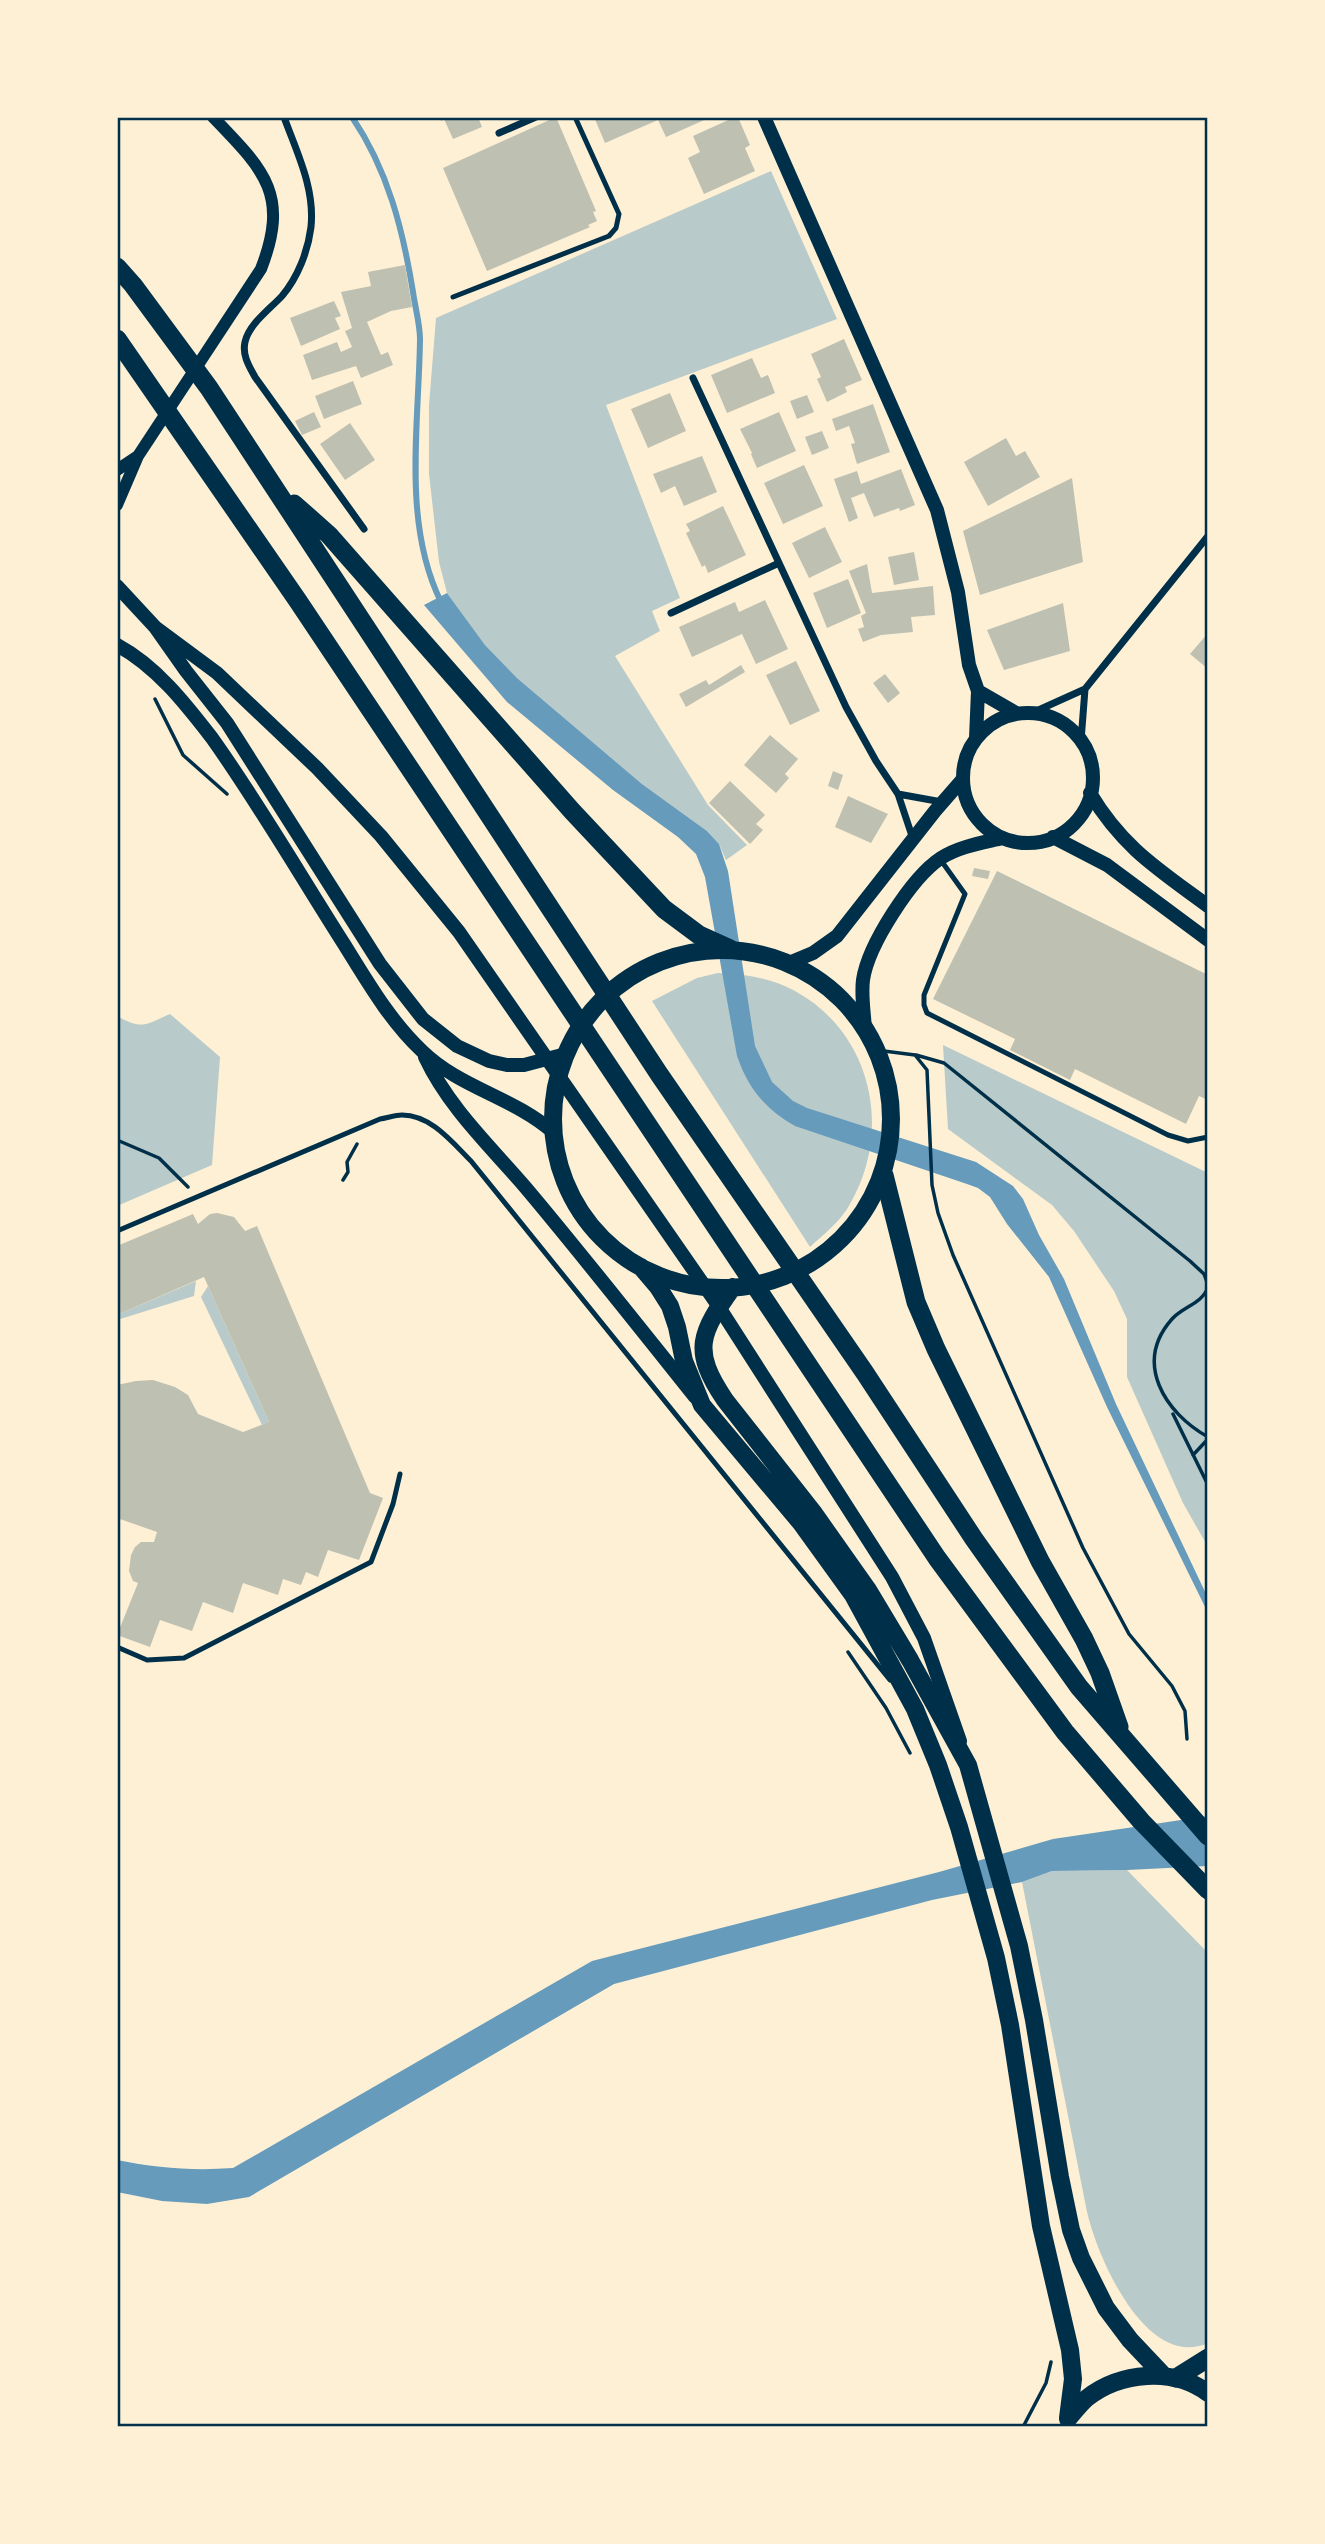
<svg xmlns="http://www.w3.org/2000/svg" width="1325" height="2544" font-family="'Nunito Sans',sans-serif">
<rect width="100%" height="100%" fill="#fdf0d5"/>
<path fill="#b9caca" d="M771 171 837 319 606 405 680 598 652 611 660 631 615 656 708 805 747 845 726 860 719 844 707 831 642 784 517 678 485 645 447 593 439 562 429 474V405L436 318Z
M718 973C745 974 771 978 795 991 872 1033 893 1130 850 1204 841 1221 824 1234 810 1247L652 1001 697 978Z
M170 1014 220 1057 212 1165 117 1206V1016C142 1030 145 1025 170 1014Z
M943 1045 1208 1173V1547L1183 1503 1127 1377V1319L1114 1291 1074 1231 1052 1205 948 1129Z
M196 1281 194 1296 117 1320V1315Z
M208 1286 269 1422 262 1425 201 1297Z
M1127 1870 1208 1953V2343C1145 2371 1095 2253 1086 2207L1022 1882 1052 1871Z"/>
<path fill="#669bbc" d="M447 593 485 645 517 678 642 784 707 831 719 844 728 871 755 1046 772 1082 793 1101 807 1108 976 1162 1013 1186 1023 1199 1039 1235 1064 1279 1116 1404 1208 1598V1613L1107 1407 1049 1277 1007 1224 990 1197 978 1188 967 1184 795 1126C765 1109 748 1088 737 1056L705 877 696 854 678 837 613 790 507 702 424 605Z
M1208 1816V1866L1127 1870 1052 1871 1022 1882 932 1900 614 1984 249 2197 207 2204 162 2201 117 2192V2160C156 2168 193 2171 233 2168L592 1961 939 1872 1053 1839Z"/>
<g fill="none" stroke-linecap="round" stroke-linejoin="round">
<path stroke="#669bbc" stroke-width="6" d="M352 117C388 170 403 230 413 292 415 307 420 324 420 339 419 425 402 523 441 602"/>
</g>
<path fill="#bec0b2" d="M439 117H478L482 127 453 139 444 119 441 121Z
M556 117 596 211 593 212 597 221 588 225 590 227 487 271 443 168Z
M594 117H711L666 137 658 120 605 143Z
M735 117H738L750 145 745 148 755 171 704 194 688 158 700 152 693 136Z
M405 265 412 307 391 311 367 322 381 355 388 352 393 365 361 378 356 366 312 380 303 355 337 342 341 352 352 347 345 331 352 328 341 292 371 286 368 272Z
M334 301 341 316 335 318 340 329 301 346 290 318Z
M844 339 862 380 845 387 847 392 827 402 817 379 821 377 811 354Z
M752 358 761 378 768 375 775 393 727 413 711 375Z
M353 381 362 404 324 419 315 396Z
M670 393 686 431 648 448 631 409Z
M807 395 814 412 797 419 790 401Z
M873 404 890 452 857 464 851 444 855 443 849 426 836 431 832 419Z
M314 412 321 427 302 435 295 421Z
M779 412 796 451 757 468 751 454 752 453 740 429Z
M350 423 375 460 345 480 320 444Z
M822 431 829 448 812 455 805 437Z
M1006 438 1016 456 1025 451 1040 477 988 506 964 462Z
M702 456 717 492 684 506 675 486 661 493 653 474Z
M804 465 823 506 783 524 764 483Z
M901 469 915 505 900 511 899 508 874 517 864 493 851 498 858 518 849 522 834 479 857 471 861 484Z
M1072 478 1083 562 980 595 963 531Z
M723 506 746 555 708 573 705 565 702 567 686 533 690 531 686 524Z
M825 527 842 562 809 578 792 543Z
M914 552 919 580 894 585 888 557Z
M867 564 872 593 933 586 935 615 911 617 913 632 881 635 863 642 858 629 864 627 861 616 866 613 849 571Z
M848 579 861 613 827 628 813 593Z
M765 600 788 649 756 664 742 634 692 657 679 627 735 602 739 612Z
M1063 603 1070 651 1004 670 987 630Z
M1208 633V669L1190 654Z
M796 661 820 711 790 725 766 675Z
M741 665 745 672 686 707 679 694 706 680 709 685Z
M885 674 900 693 888 703 873 683Z
M770 735 798 759 785 774 789 778 776 793 744 765Z
M833 771 843 775 838 790 828 786Z
M730 781 765 815 756 824 763 830 750 844 709 803Z
M848 796 888 814 871 843 835 827Z
M974 868 990 871 988 879 972 876Z
M997 871 1208 975V1100L1199 1096 1186 1124 1075 1069 1070 1080 1010 1050 1015 1039 933 999Z
M217 1213 234 1217 245 1231 257 1226 370 1493 383 1498 359 1560 328 1550 318 1577 306 1572 301 1585 283 1579 278 1595 243 1583 233 1613 203 1602 192 1631 160 1620 150 1647 117 1635 138 1583 133 1581 129 1571 131 1555 135 1547 141 1542H154L157 1532 117 1518V1385L136 1381 153 1380 175 1387 188 1395 198 1414 243 1432 269 1422 204 1277 117 1315V1246L193 1214 198 1224 210 1214Z"/>
<g fill="none" stroke-linecap="round" stroke-linejoin="round">
<path stroke="#003049" stroke-width="3.5" d="M155 699 183 755 227 794
M876 1050 915 1055 927 1070 932 1185 938 1213 953 1255 1083 1548 1129 1634 1172 1686 1185 1711 1187 1739
M916 1055 944 1063 1190 1261 1204 1274 1208 1285
M117 1140 159 1158 188 1187
M343 1180 348 1172 347 1162 357 1144
M1208 1287C1202 1304 1184 1306 1172 1319 1133 1363 1165 1413 1208 1437
M1173 1414 1208 1485
M1193 1455 1208 1439
M848 1652 886 1708 910 1753
M1023 2427 1046 2383 1051 2362"/>
<path stroke="#003049" stroke-width="5" d="M453 297 609 236 616 228 619 214 575 117
M940 859 965 894 924 995V1005L927 1013 1168 1135 1188 1141 1208 1137
M117 1231 380 1119C387 1118 395 1115 402 1115 431 1115 452 1142 471 1161L890 1680
M117 1647 147 1660 184 1658 371 1562 393 1504 400 1474"/>
<path stroke="#003049" stroke-width="7" d="M284 117C297 153 315 188 311 227 308 251 298 277 282 296 270 309 249 324 245 342 242 355 249 366 255 377L364 529
M499 133 536 117
M693 378 846 707 876 761 898 794 913 839
M671 613 779 563
M1034 712 1085 689 1208 536
M1081 741 1085 689
M898 794 942 802"/>
<path stroke="#003049" stroke-width="12" d="M117 470 138 456
M117 505 138 456 261 269C290 194 264 170 213 117"/>
<path stroke="#003049" stroke-width="14" d="M764 117 937 510 958 592 969 665 978 691 976 738
M117 586 155 627 186 671 227 723 380 964 423 1019 457 1046 489 1061 507 1065H524L562 1055
M155 627 217 673 317 768 381 836 459 932 717 1304 892 1577 924 1638 960 1741
M117 645C156 666 185 703 212 738 259 804 300 875 344 944 367 981 390 1021 422 1051 460 1088 513 1097 553 1132
M978 691 1016 713
M963 778a65 65 0 1 1 130 0a65 65 0 1 1-130 0Z
M1090 793C1123 848 1158 869 1208 906
M1053 837 1107 865 1208 940
M789 963 813 953 837 936 935 811 962 780
M865 1029C864 1013 861 995 863 980 868 945 912 877 941 858 960 846 982 843 1003 838
M425 1057C449 1108 490 1146 526 1188 584 1257 639 1327 695 1397"/>
<path stroke="#003049" stroke-width="18" d="M553 1119a169 169 0 1 1 338 0a169 169 0 1 1-338 0Z
M641 1267 658 1287 670 1306 677 1327 684 1361 702 1405 801 1523 853 1595 915 1709 938 1765 959 1827 996 1958 1010 2025 1041 2226 1070 2350 1073 2379 1068 2418
M733 1287C700 1333 691 1350 725 1400L813 1512 868 1590 910 1660 968 1765 1019 1946 1034 2020 1060 2177 1071 2230 1081 2258 1106 2308 1130 2340 1164 2376
M1068 2419C1074 2412 1080 2404 1087 2398 1120 2372 1173 2367 1208 2393"/>
<path stroke="#003049" stroke-width="19" d="M117 267 133 285 209 388 659 1074 865 1373 974 1539 1079 1687 1208 1836
M117 339 298 601 937 1558 1065 1732 1141 1821 1208 1890
M294 504 329 535 572 811 664 909 699 935 730 949
M884 1175 916 1302 936 1349 1040 1561 1084 1639 1100 1673 1119 1727
M1176 2378 1208 2358"/>
</g>
<rect width="1325" height="2544" fill="none" stroke="#fdf0d5" stroke-width="238"/>
<rect x="119" y="119" width="1087" height="2306" fill="none" stroke="#003049" stroke-width="2.5"/>
</svg>
